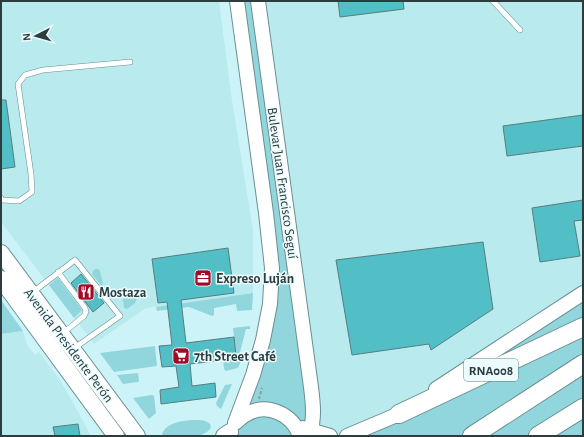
<svg xmlns="http://www.w3.org/2000/svg" width="584" height="437" font-family="'Alegreya Sans',sans-serif">
<rect width="100%" height="100%" fill="#ccf4f8"/>
<path fill="#b8eaee" d="M1 1H219L231 94 253 230V293L146 308 94 344 1 222Z
M258 1H583V293L399 414 347 436H330L311 431Z
M23 331 27 345 35 355 39 352 60 380 76 408 91 436H1V334Z"/>
<path fill="#91d6dc" d="M237 1H258L311 431 330 436H228L270 304Z
M95 269H98L100 271 104 289 92 274 93 271Z
M58 278 82 310 74 318 49 285Z
M253 293 252 310 237 311 236 304 214 308V315L212 316 189 307 157 311 156 307Z
M583 293V436H347L399 414Z
M137 298 135 303 127 309 124 308 123 299Z
M1 300 23 331 1 334Z
M250 326V329H246L238 360 241 361 238 368 226 371 224 369 223 358 236 356 233 328Z
M155 346 157 366 114 372 100 353Z
M138 373 139 381 138 382 123 384 117 375Z
M232 384 221 409 217 406 216 403 225 385Z
M152 395 154 396 156 413 149 419 133 398Z
M191 420C198 420 205 419 210 424L211 428 207 432 199 436H163L162 435C165 423 181 421 191 420Z"/>
<path fill="#52bec6" stroke="#587d80" d="M338 1H403L404 9 340 17Z
M1 100H6L15 167 1 169Z
M583 115V146L507 156 503 126Z
M583 200V220L574 221 580 256 540 262 532 208Z
M483 242 493 309 431 350 429 344 352 355 336 260Z
M228 248 234 293 181 300 186 343 234 337 236 356 216 360V361L190 364 192 386 215 383 216 397 161 404 160 390 179 387 176 366 162 367 159 346 172 345 167 302 158 303 152 259Z
M81 274 104 303 93 312 71 283Z
M78 424 80 436H55L53 427Z"/>
<g fill="none" stroke-linecap="round" stroke-linejoin="round">
<g stroke="#698f92" stroke-width="6">
<path id="lane" d="M493 1 520 30
M1 198 2 200 19 201 32 192 31 174 18 84 25 75 43 70 130 62
M58 272 85 308 86 312 84 316 62 334
M33 292 75 260 120 316 73 349"/>
</g>
<g stroke="#698f92" stroke-width="16">
<path id="secondary" d="M258 1 311 387C313 403 315 420 309 436
M436 389 583 293
M235 423 253 375 263 340 270 304 272 268 266 213 237 1
M235 423C239 420 242 416 247 414 268 402 293 415 300 436
M303 428 330 436
M347 436 399 414 407 408"/>
</g>
<g stroke="#698f92" stroke-width="18">
<path id="primary" d="M1 253 137 436
M1 279 116 436
M224 436 230 432"/>
</g>
<g stroke="#698f92" stroke-width="20">
<path id="highway" d="M399 414 583 327
M472 436 583 364
M538 436 583 408"/>
</g>
<path stroke="#84a1a4" stroke-width="2" stroke-dasharray="3 2" stroke-linecap="butt" d="M259 399 262 388"/>
<use href="#lane" stroke="#fff" stroke-width="5"/>
<use href="#secondary" stroke="#fff" stroke-width="14"/>
<use href="#primary" stroke="#fff" stroke-width="16"/>
<use href="#highway" stroke="#fff" stroke-width="18"/>
</g>
<defs>
<g id="office-square" transform="scale(0.9)"><rect x="-9" y="-9" width="18" height="18" rx="4" fill="#a40924" stroke="#ecfcfe"/><path d="M-6-3h4V-5.5h4V-3h4V5H-6ZM-1-4.5V-3h2v-1.5ZM-6 0V1H6V0Z" fill="#fff"/></g>
<g id="restaurant-square" transform="scale(0.9)"><rect x="-9" y="-9" width="18" height="18" rx="4" fill="#a40924" stroke="#ecfcfe"/><path d="M-5-6h1v4h1v-4h1v4h1v-4h1v5L-1.5 .5V6h-2V.5L-5-1ZM5-6V6H3V1.5H1.5Q1.5-4 5-6Z" fill="#fff"/></g>
<g id="supermarket-square" transform="scale(0.9)"><rect x="-9" y="-9" width="18" height="18" rx="4" fill="#a40924" stroke="#ecfcfe"/><path d="M-6-5.5h2.5l.6 2H6L4.5 2H-2.5L-4.4-4H-6ZM-1.5 3.2a1.3 1.3 0 1 0 .1 0ZM3 3.2a1.3 1.3 0 1 0 .1 0Z" fill="#fff"/></g>
</defs>
<g fill-rule="evenodd">
<use href="#office-square" x="203" y="278"/>
<use href="#restaurant-square" x="86" y="292"/>
<use href="#supermarket-square" x="181" y="356"/>
</g>
<g text-anchor="middle" stroke-width="3" stroke-linejoin="round" paint-order="stroke">
<rect fill="#ecfcfe" stroke="#667678" stroke-width="1" x="464" y="359" width="54" height="22" rx="3"/>
<g font-size="13" font-weight="bold" fill="#2d3d3e">
<text x="491" y="375">RNA008</text>
</g>
<g font-size="14" fill="#2d3d3e" stroke="#ecfcfe">
<text transform="translate(283 183) rotate(82)" y="5">Bulevar Juan Francisco Seguí</text>
<text transform="translate(69 345) rotate(53)" y="5">Avenida Presidente Perón</text>
</g>
<g font-size="14" font-weight="bold" fill="#2d3d3e" stroke="#ecfcfe" text-anchor="start">
<text x="216" y="283">Expreso Luján</text>
<text x="99" y="297">Mostaza</text>
<text x="194" y="361">7th Street Café</text>
</g>
</g>
<rect width="584" height="437" fill="none" stroke="#2d3d3e" stroke-width="4"/>
<g transform="translate(36 36) rotate(264)" stroke="#ecfcfe" stroke-width="3" paint-order="stroke">
<path d="M0-3L7 15L0 10L-7 15Z" fill="#2d3d3e"/>
<text y="-6" font-size="11" font-weight="bold" text-anchor="middle" fill="#2d3d3e">N</text>
</g>
</svg>
